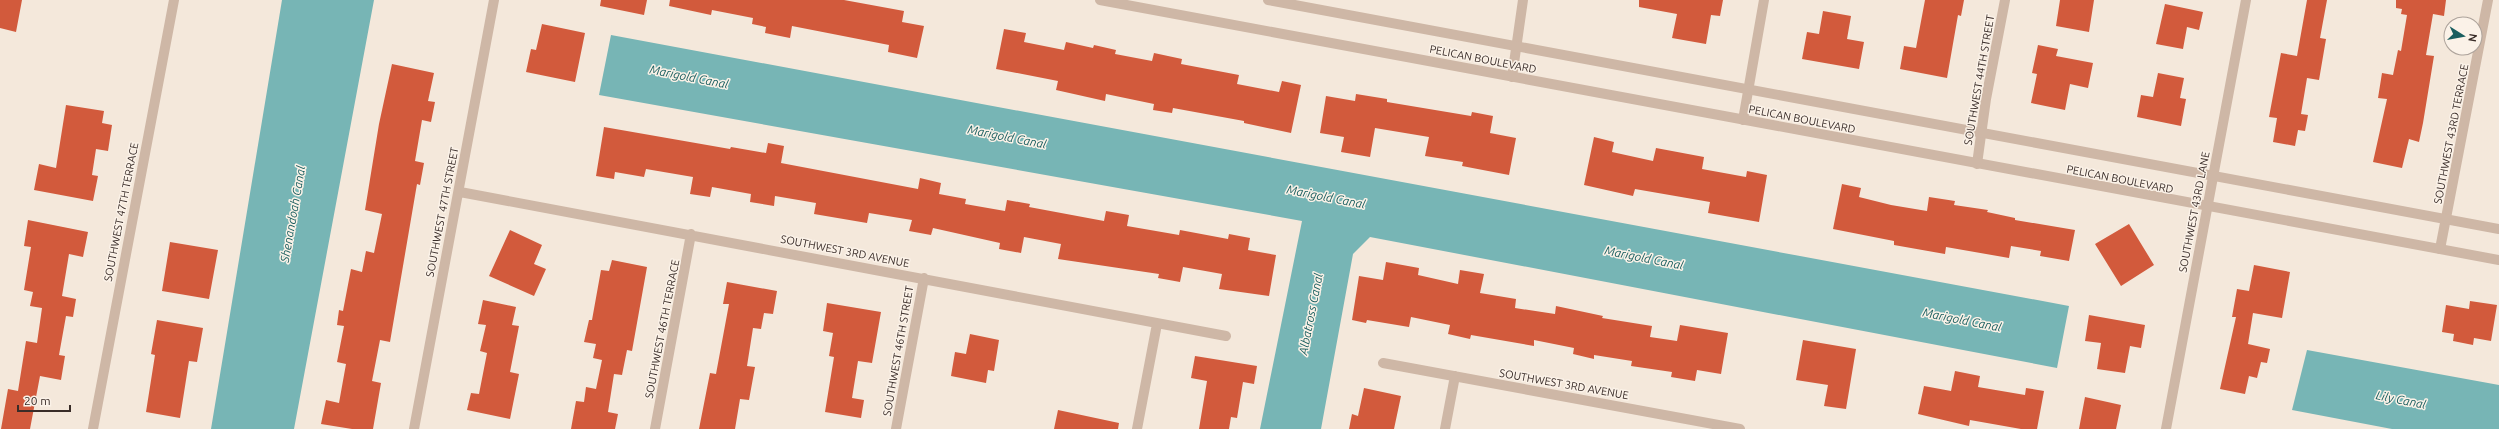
<svg xmlns="http://www.w3.org/2000/svg" width="2499" height="429" font-family="Ubuntu,sans-serif">
<rect width="100%" height="100%" fill="#f4e8db"/>
<path fill="#77b5b5" d="M282 0H374L294 429H211Z
M611 35 2069 306 2057 368 1370 237 1353 254 1321 429H1260L1302 221 599 95Z
M2307 350 2499 385V429H2392L2292 410Z"/>
<path fill="#d25a3c" d="M0 0H22L16 32 0 28Z
M601 0H647L644 15 600 6Z
M670 0H844L904 11 902 22 924 26 917 58 888 52 889 45 792 26 790 38 765 33 766 27 752 24 753 18 712 10 711 15 669 6Z
M1639 0H1723L1720 16 1711 15 1706 44 1672 38 1677 14 1639 7Z
M1925 0H1964L1961 16 1958 15 1947 78 1900 69 1904 46 1916 48Z
M2060 0H2094L2089 32 2056 26Z
M2307 0H2327L2320 38 2326 39 2319 80 2307 78 2301 114 2308 115 2305 131 2298 130 2295 146 2273 142 2277 118 2269 117 2281 53 2297 56Z
M2396 0H2446L2444 16 2433 14 2426 55 2434 56 2423 123 2419 142 2409 139 2402 168 2373 162 2387 99 2378 98 2382 73 2393 75 2398 50 2401 51 2407 15 2401 14 2402 9 2396 8Z
M2165 4 2203 12 2199 30 2187 27 2183 49 2156 44Z
M1823 11 1851 16 1847 39 1864 42 1859 69 1802 59 1807 32 1819 34Z
M542 24 585 33 575 82 526 72 531 49 536 50Z
M1004 29 1026 33 1024 42 1064 50 1066 42 1093 48 1094 45 1116 50 1115 54 1152 61 1154 53 1182 59 1181 64 1239 75 1237 84 1279 92 1282 81 1301 85 1291 133 1244 123V121L1173 108 1172 113 1153 110 1154 104 1106 94 1105 101 1056 90 1058 81 996 69Z
M2038 45 2058 49 2056 56 2093 63 2088 88 2070 84 2065 110 2031 103 2037 74 2032 73Z
M392 64 434 73 428 101 435 102 431 122 422 120 415 161 424 163 420 185 417 184 390 342 380 340 372 381 381 383 373 429H352L321 424 326 400 339 403 346 364 337 362 344 326 337 325 339 310 343 311 351 269 362 272 366 251 374 253 382 214 365 210 379 124Z
M2158 73 2184 78 2180 98 2186 99 2181 126 2137 117 2141 95 2153 97Z
M1356 94 1387 99V102L1471 116 1472 112 1493 116 1490 133 1516 138 1509 175 1462 166 1463 162 1425 156 1429 137 1375 128 1370 157 1341 152 1344 137 1320 133 1326 96 1355 101Z
M66 105 104 111 102 123 112 125 108 151 96 149 92 175 98 176 93 201 34 190 39 164 56 168Z
M604 127 730 149 731 147 766 153 768 143 784 146 781 163 918 189 920 178 941 183 939 194 966 199 965 204 1005 211 1007 200 1030 204 1029 207 1104 221 1106 211 1129 215 1127 226 1179 235 1180 230 1228 239 1229 234 1250 238 1248 250 1276 255 1269 296 1219 289 1222 274 1183 267 1180 282 1158 278 1159 274 1058 259 1061 244 1024 237 1021 253 999 249 1000 243 933 228 931 235 909 231 912 220 869 213 867 223 814 214 816 203 775 196 774 206 750 202 751 194 712 187 710 197 690 194 693 177 646 169 644 177 615 172 614 179 596 176Z
M1594 137 1614 142 1612 152 1653 161 1656 148 1704 157 1702 169 1746 177 1747 171 1767 175 1759 222 1708 213 1710 202 1635 189 1633 196 1584 185Z
M1842 184 1861 188 1859 197 1891 205 1927 211 1929 197 1955 201 1954 205 1988 210 1987 212 2015 218V220L2075 230 2069 261 2040 256 2041 251 2011 246 2009 258 1946 247 1945 254 1894 245V241L1833 229Z
M28 220 88 232 83 257 69 254 62 296 76 299 73 317 66 316 59 355 65 356 61 380 40 376 30 429H1L8 389 18 391 26 341 37 343 42 308 30 306 33 292 24 290 31 247 24 246Z
M2129 224 2154 265 2121 286 2095 244Z
M510 230 542 245 534 264 546 269 534 296 489 276Z
M170 242 218 250 209 299 162 291Z
M612 260 647 267 632 351 627 350 622 375 614 374 608 412 618 414 615 429H571L576 401 584 402 586 387 596 389 602 360 593 358 596 344 584 342 589 320H592L601 270 609 271Z
M1386 262 1419 268 1418 275 1458 284 1460 270 1484 274 1480 293 1516 299 1515 308 1555 314 1556 306 1603 316 1602 318 1652 326 1650 337 1677 341 1680 325 1728 333 1721 374 1697 370 1695 381 1671 377 1672 372 1631 366 1632 361 1594 355V359L1573 354 1574 348 1534 340V346L1471 335 1470 339 1448 334 1450 325 1411 317 1409 327 1367 320 1366 323 1352 320 1359 276 1383 280Z
M2254 265 2290 272 2282 318 2253 313 2248 344 2270 349 2267 363 2261 362 2257 378 2249 376 2245 394 2220 389 2236 317H2232L2237 289 2249 291Z
M727 282 777 291 773 314 764 313 761 329 753 328 747 366 755 367 749 400 740 399 735 429H699L710 373 716 374 729 304H723Z
M483 300 516 307 512 325 519 326 510 372 519 374 510 419 467 410 471 393 479 394 487 353 480 351 486 325 478 324Z
M2470 301 2497 305 2491 341 2474 338 2473 345 2453 341 2454 334 2442 332 2446 305 2469 309Z
M827 303 881 312 872 363 858 361 852 398 864 400 861 418 825 412 834 357 829 356 833 333 823 331Z
M2089 315 2145 325 2141 348 2130 346 2125 373 2097 369 2101 343 2085 341Z
M157 320 203 328 197 362 189 361 180 418 146 412 155 355 151 354Z
M970 334 999 340 994 371 988 370 986 383 951 376 955 352 966 354Z
M1803 340 1856 349 1846 409 1824 406 1828 385 1796 380Z
M1195 356 1257 366 1254 384 1243 382 1237 418 1231 417 1229 429H1199L1207 381 1191 378Z
M1955 371 1980 376 1978 387 2025 395 2026 388 2044 391 2037 429H2021L1970 420 1969 426 1918 414 1924 386 1951 391Z
M1364 388 1401 396 1394 429H1349L1352 414 1358 416Z
M2085 397 2121 405 2116 429H2079Z
M1058 410 1119 423 1118 429H1054Z"/>
<g fill="none" stroke-linecap="round" stroke-linejoin="round">
<path stroke="#ceb7a6" stroke-width="10" d="M1512 77 1523 0
M1743 120 1764 0
M1977 164 1986 99 2005 0
M460 192 1226 336
M2440 249 2488 0
M1383 363 1740 429
M93 429 174 0
M414 429 494 0
M655 429 691 234
M896 429 924 278
M1137 429 1157 324
M1445 429 1455 376
M2166 429 2246 0"/>
<path stroke="#ceb7a6" stroke-width="10" d="M1100 0 2499 260
M1268 0 2499 229"/>
</g>
<g text-anchor="middle" stroke-width="3" stroke-linejoin="round" paint-order="stroke">
<g font-size="11" fill="#392c28" stroke="#fbf2e8">
<text transform="translate(1483 59) rotate(11)" y="4">PELICAN BOULEVARD</text>
<text transform="translate(1979 80) rotate(-80)" y="4">SOUTHWEST 44TH STREET</text>
<text transform="translate(1802 119) rotate(11)" y="4">PELICAN BOULEVARD</text>
<text transform="translate(2451 134) rotate(-79)" y="4">SOUTHWEST 43RD TERRACE</text>
<text transform="translate(2120 179) rotate(11)" y="4">PELICAN BOULEVARD</text>
<text transform="translate(121 212) rotate(-79)" y="4">SOUTHWEST 47TH TERRACE</text>
<text transform="translate(442 212) rotate(-79)" y="4">SOUTHWEST 47TH STREET</text>
<text transform="translate(2194 212) rotate(-79)" y="4">SOUTHWEST 43RD LANE</text>
<text transform="translate(845 251) rotate(11)" y="4">SOUTHWEST 3RD AVENUE</text>
<text transform="translate(662 329) rotate(-79)" y="4">SOUTHWEST 46TH TERRACE</text>
<text transform="translate(898 351) rotate(-80)" y="4">SOUTHWEST 46TH STREET</text>
<text transform="translate(1564 384) rotate(10)" y="4">SOUTHWEST 3RD AVENUE</text>
</g>
<g font-size="12" font-style="italic" fill="#195e5f" stroke="#fbf2e8">
<text transform="translate(689 77) rotate(11)" y="4">Marigold Canal</text>
<text transform="translate(1007 137) rotate(11)" y="4">Marigold Canal</text>
<text transform="translate(1326 197) rotate(11)" y="4">Marigold Canal</text>
<text transform="translate(293 214) rotate(-80)" y="4">Shenandoah Canal</text>
<text transform="translate(1644 258) rotate(11)" y="4">Marigold Canal</text>
<text transform="translate(1311 314) rotate(-79)" y="4">Albatross Canal</text>
<text transform="translate(1962 320) rotate(11)" y="4">Marigold Canal</text>
<text transform="translate(2401 400) rotate(11)" y="4">Lily Canal</text>
</g>
</g>
<g transform="translate(2463 36) rotate(101)"><circle r="19" fill="#fbf2e8" stroke="#ada39b"/>
<path d="M0-3L7 15L0 10L-7 15Z" fill="#195e5f"/>
<text y="-6" font-size="11" font-weight="bold" text-anchor="middle" fill="#392c28">N</text>
</g>
<path d="M18 405v6h52v-6" fill="none" stroke="#392c28" stroke-width="2"/>
<text x="24" y="405" font-size="12" fill="#392c28" stroke="#fbf2e8" stroke-width="3" paint-order="stroke">20 m</text>
</svg>
